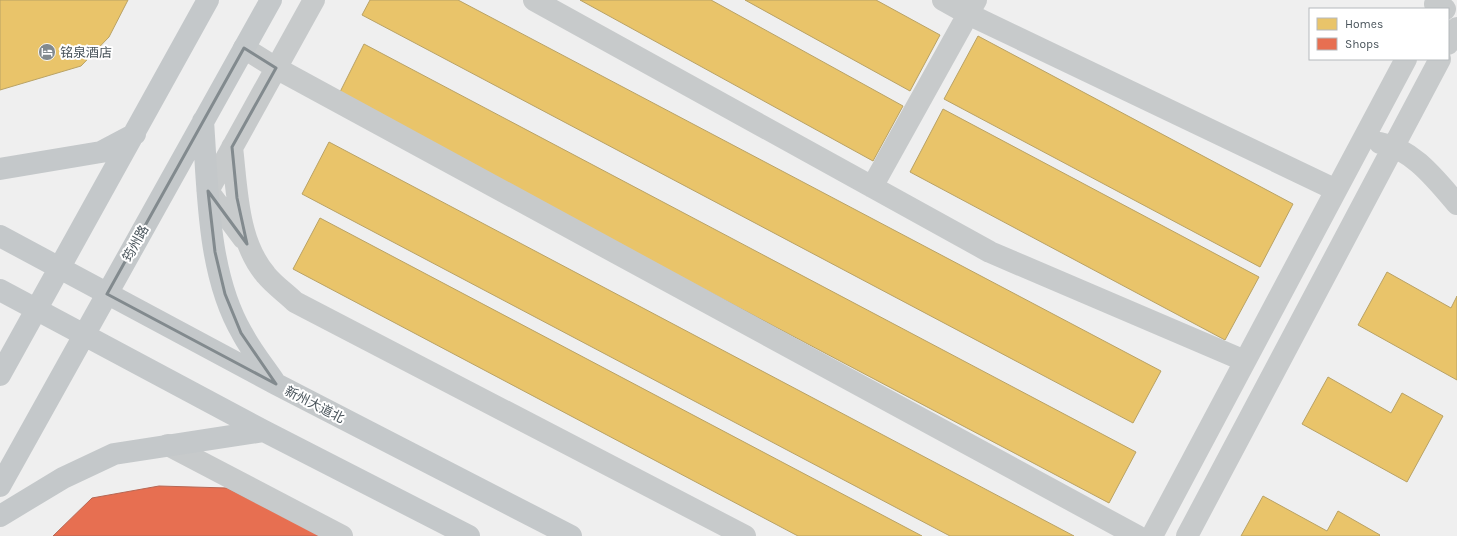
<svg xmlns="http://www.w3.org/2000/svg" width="1457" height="536" font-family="Karla,'Noto Sans SC',sans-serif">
<rect width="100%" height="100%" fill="#efefef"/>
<path fill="#e9c46a" stroke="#b9a265" d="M0 0H128L109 37 81 66 0 90Z
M370 0H458L1161 371 1133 423 362 15Z
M580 0H711L903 106 873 161Z
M745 0H876L940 35 910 91Z
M978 36 1293 204 1260 267 944 99Z
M364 44 1136 452 1109 503 338 96Z
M943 109 1259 277 1225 340 910 172Z
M329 142 1074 536H950L302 194Z
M320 218 922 536H798L293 269Z
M1387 272 1451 308 1457 296V380L1358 325Z
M1328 377 1391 413 1402 393 1443 416 1407 482 1302 424Z
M1263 496 1327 531 1338 511 1380 535 1379 536H1241Z
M223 507 280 536H208Z"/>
<path fill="#e76f51" stroke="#b76754" d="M159 486 227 488 321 536H53L92 498Z"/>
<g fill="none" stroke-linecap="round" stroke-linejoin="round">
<path stroke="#c7cacb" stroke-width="22" d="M534 0 990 252 1245 361
M943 0 968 14 1336 190
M1435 4 1445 9
M1448 44 1457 28
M244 48 276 68 1137 536
M1380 143C1413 149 1436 180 1457 204
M232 147C237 189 237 241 266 275 274 285 286 293 295 302L745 536
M872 187 976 0
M243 238 208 191 314 0
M168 445 342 536
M1152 536 1406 59
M1187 536 1440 59"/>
<path stroke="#c4c8ca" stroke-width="22" d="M203 121C208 189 207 273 242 333 251 350 263 365 274 381
M0 169 101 152 135 134
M0 236 276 384 571 536
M0 290 264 431 469 536
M0 375 208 0
M0 486 271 0
M0 516 63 478 114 454 264 431"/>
</g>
<path fill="none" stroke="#828a8e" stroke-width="3" stroke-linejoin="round" d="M244 48 276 68 232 147 237 198 247 244 208 191 215 252 225 294 241 333 276 384 107 294Z"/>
<defs>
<g id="hotel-disc" transform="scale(0.9)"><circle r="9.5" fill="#828a8e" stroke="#fff"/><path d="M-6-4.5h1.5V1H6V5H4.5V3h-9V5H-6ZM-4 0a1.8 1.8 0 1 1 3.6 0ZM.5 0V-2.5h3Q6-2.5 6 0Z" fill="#fff"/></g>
</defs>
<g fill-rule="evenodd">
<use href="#hotel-disc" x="47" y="52"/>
</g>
<g text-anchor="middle" stroke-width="4" stroke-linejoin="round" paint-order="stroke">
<g font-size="13" fill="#48535a" stroke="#fff" text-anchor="start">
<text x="60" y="57">铭泉酒店</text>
</g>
<g font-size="13" fill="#48535a" stroke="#fff">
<text transform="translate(135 243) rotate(-61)" y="5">筠州路</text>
<text transform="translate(315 404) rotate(27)" y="5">新州大道北</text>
</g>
</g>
<rect x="1309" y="8" width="140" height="52" fill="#ffffff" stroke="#b6babd"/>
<rect x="1317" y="18" width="20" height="12" fill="#e9c46a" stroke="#b6babd"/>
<text x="1345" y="28" font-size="12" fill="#48535a">Homes</text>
<rect x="1317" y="38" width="20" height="12" fill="#e76f51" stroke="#b6babd"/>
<text x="1345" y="48" font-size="12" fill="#48535a">Shops</text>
</svg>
